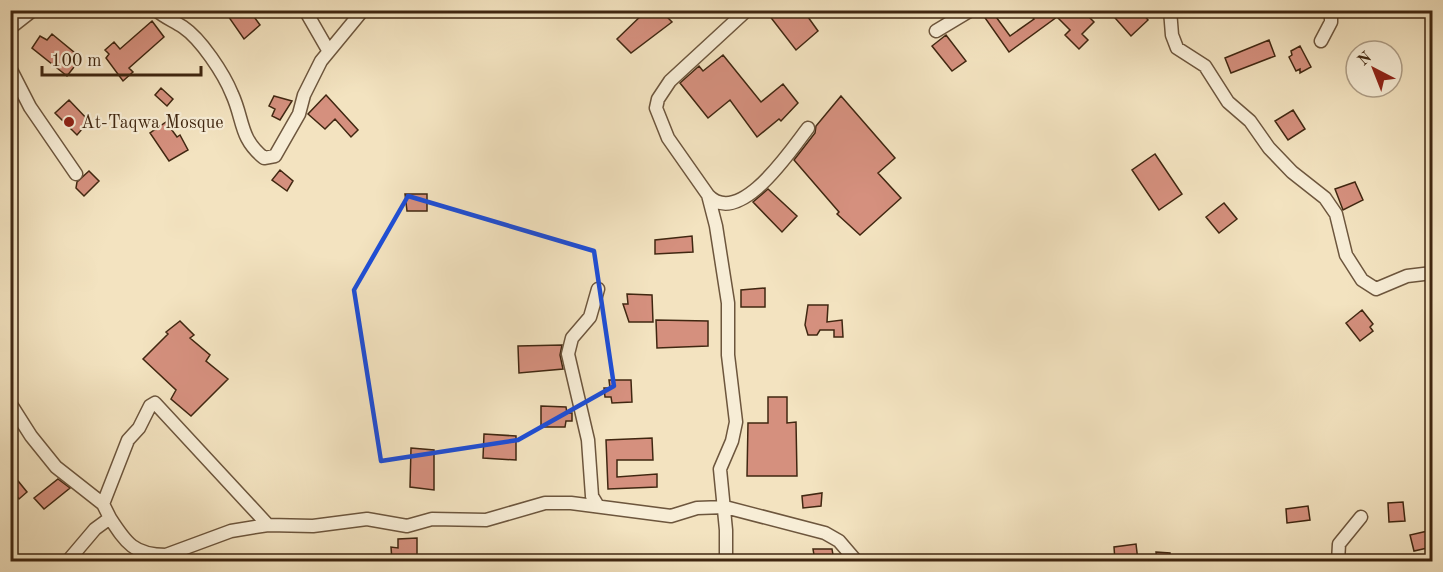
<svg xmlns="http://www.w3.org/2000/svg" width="1443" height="572" font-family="'Old Standard TT',serif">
<rect width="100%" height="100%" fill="#f3e3c0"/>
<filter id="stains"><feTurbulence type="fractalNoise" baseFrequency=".00333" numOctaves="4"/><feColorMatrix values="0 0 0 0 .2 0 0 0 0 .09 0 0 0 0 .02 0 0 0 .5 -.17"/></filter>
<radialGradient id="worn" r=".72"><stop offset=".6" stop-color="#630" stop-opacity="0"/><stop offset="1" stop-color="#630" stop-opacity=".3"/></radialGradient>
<path fill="#d5907e" stroke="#402711" stroke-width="1.5" d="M235 10H249L260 25 244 39 228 16Z
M647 10H678L667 17 672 22 631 53 617 39Z
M765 10H803L818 31 796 50Z
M991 10 1010 36 1034 19 1028 10H1077L1083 17 1086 14 1094 22 1082 34 1088 40 1079 49 1065 35 1070 30 1057 17 1009 52 983 15Z
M1108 10H1140L1148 20 1131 36Z
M152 21 164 37 129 68 133 72 123 81 106 58 109 54 105 50 114 42 120 49Z
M52 34 75 53 72 58 78 62 67 76 32 48 40 36 47 40Z
M946 35 966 61 952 71 932 46Z
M1269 40 1275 56 1231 73 1225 58Z
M1300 46 1311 67 1300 73V69L1296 71 1289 57 1292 55 1291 51Z
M723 55 761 102 783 84 798 103 781 121 779 119 757 137 730 100 708 118 680 83 699 66 703 71Z
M161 88 173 99 167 106 155 95Z
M326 95 358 130 351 137 335 119 325 129 308 114Z
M274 96 292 101 280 120 272 116 275 109 269 106Z
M841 96 895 158 878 173 901 198 860 235 837 214 839 212 794 160 815 133 816 126Z
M69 100 89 121 77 135 55 113Z
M1293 110 1305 129 1288 140 1275 121Z
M166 122 177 137 180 135 188 150 169 161 150 133Z
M1155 154 1182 194 1159 210 1132 170Z
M280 170 293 181 287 191 272 180Z
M89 171 99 181 84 196 76 188 77 182Z
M1355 182 1363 200 1343 210 1335 189Z
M768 189 797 216 782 232 753 202Z
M405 194H427V211H407Z
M1224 203 1237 219 1219 233 1206 217Z
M692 236 693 252 655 254V240Z
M765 288V307H741V290Z
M627 294 652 295 653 322H629L623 304H628Z
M808 305H828L827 322 842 320 843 337H834V330H820L817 335H808L805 325Z
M1362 310 1373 324 1370 327 1373 331 1360 341 1346 323Z
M656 320 708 321V346L657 348Z
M180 321 194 335 190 338 210 355 206 361 228 379 191 416 171 399 176 390 143 359 168 334 166 332Z
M562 345 560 355 563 369 519 373 518 346Z
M609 380H631L632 402 612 403 611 397H605L604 388H610Z
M768 397H787V423L796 422 797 476H747L748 423H768Z
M541 406 566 407 567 413H572V421H566L565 427H541Z
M484 434 516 436V460L483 458Z
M652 438 653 460H617V477L657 474V487L608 489 606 440Z
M411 448 434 450V490L410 487Z
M10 471 27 492 19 499 16 495 10 499Z
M58 479 70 488 44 509 34 498Z
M822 493 821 506 803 508 802 496Z
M1403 502 1405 521 1389 522 1388 503Z
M1308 506 1310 520 1287 523 1286 509Z
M1432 530V547L1414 551 1410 535Z
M417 538V561H404L403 559 392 561 391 547 398 548V539Z
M1136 544 1138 561H1115L1114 547Z
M813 549H832L834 561H815Z
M1156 552 1170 553V561H1157Z"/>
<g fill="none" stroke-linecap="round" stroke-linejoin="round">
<g stroke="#6d563d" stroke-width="15">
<path id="minor" d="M156 10C164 17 174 21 183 27 201 39 224 74 232 94 244 120 239 138 264 158L275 156 299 114 304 95 321 61 363 10
M305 10 328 50
M1170 10 1172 35 1177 48 1205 66 1228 102 1250 121 1269 148 1292 172 1325 198 1336 214 1346 255 1362 280 1376 289 1407 276 1432 273
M10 28 33 10
M936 31 971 10
M1321 41 1331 22V10
M10 68 30 107 76 174
M708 195C739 229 791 150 808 128
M598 289 590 317 572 338 568 354 588 440 592 496 598 506
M10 403 31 436 56 467 103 504
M110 518C126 543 134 555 166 555L231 531 268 525
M67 562 95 529 110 518 103 504 128 440 139 428 150 406 155 403 268 525 313 526 367 519 407 526 432 519 486 520 545 503H571L671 516 697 508 725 507 825 533 839 541 857 562
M726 562V530L720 469 732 441 736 422 728 355V303L716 226 708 195 668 138 656 108 658 99 670 81 747 10
M1338 562 1339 544 1361 517"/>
</g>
<use href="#minor" stroke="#f7edd6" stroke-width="12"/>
</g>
<path fill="none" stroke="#1d4ed8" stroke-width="4.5" stroke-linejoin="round" d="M408 196 594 251 614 386 518 440 381 461 354 290Z"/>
<circle fill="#8f2418" stroke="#f7edd6" stroke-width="2" cx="69" cy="122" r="6"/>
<g text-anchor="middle" stroke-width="4.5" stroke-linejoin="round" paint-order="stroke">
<g font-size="18" fill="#402711" stroke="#f7edd6" text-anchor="start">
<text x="81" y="128">At-Taqwa Mosque</text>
</g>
</g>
<rect width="1443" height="572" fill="none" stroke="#f3e3c0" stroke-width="36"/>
<rect x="12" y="12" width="1419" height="548" fill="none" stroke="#402711" stroke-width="3"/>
<rect x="18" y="18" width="1407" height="536" fill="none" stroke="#402711" stroke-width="1.5"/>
<g transform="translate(1374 69) rotate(318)"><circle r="28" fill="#f7edd6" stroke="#ae9e87" stroke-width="1.5"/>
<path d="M0-4.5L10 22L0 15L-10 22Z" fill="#8f2418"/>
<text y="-9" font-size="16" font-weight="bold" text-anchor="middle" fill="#402711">N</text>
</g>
<path d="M42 66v9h159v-9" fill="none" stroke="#402711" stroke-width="3"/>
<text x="51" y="66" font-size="18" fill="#402711" stroke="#f7edd6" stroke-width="4.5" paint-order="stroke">100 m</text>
<rect width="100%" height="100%" filter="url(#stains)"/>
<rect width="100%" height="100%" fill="url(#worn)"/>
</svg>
